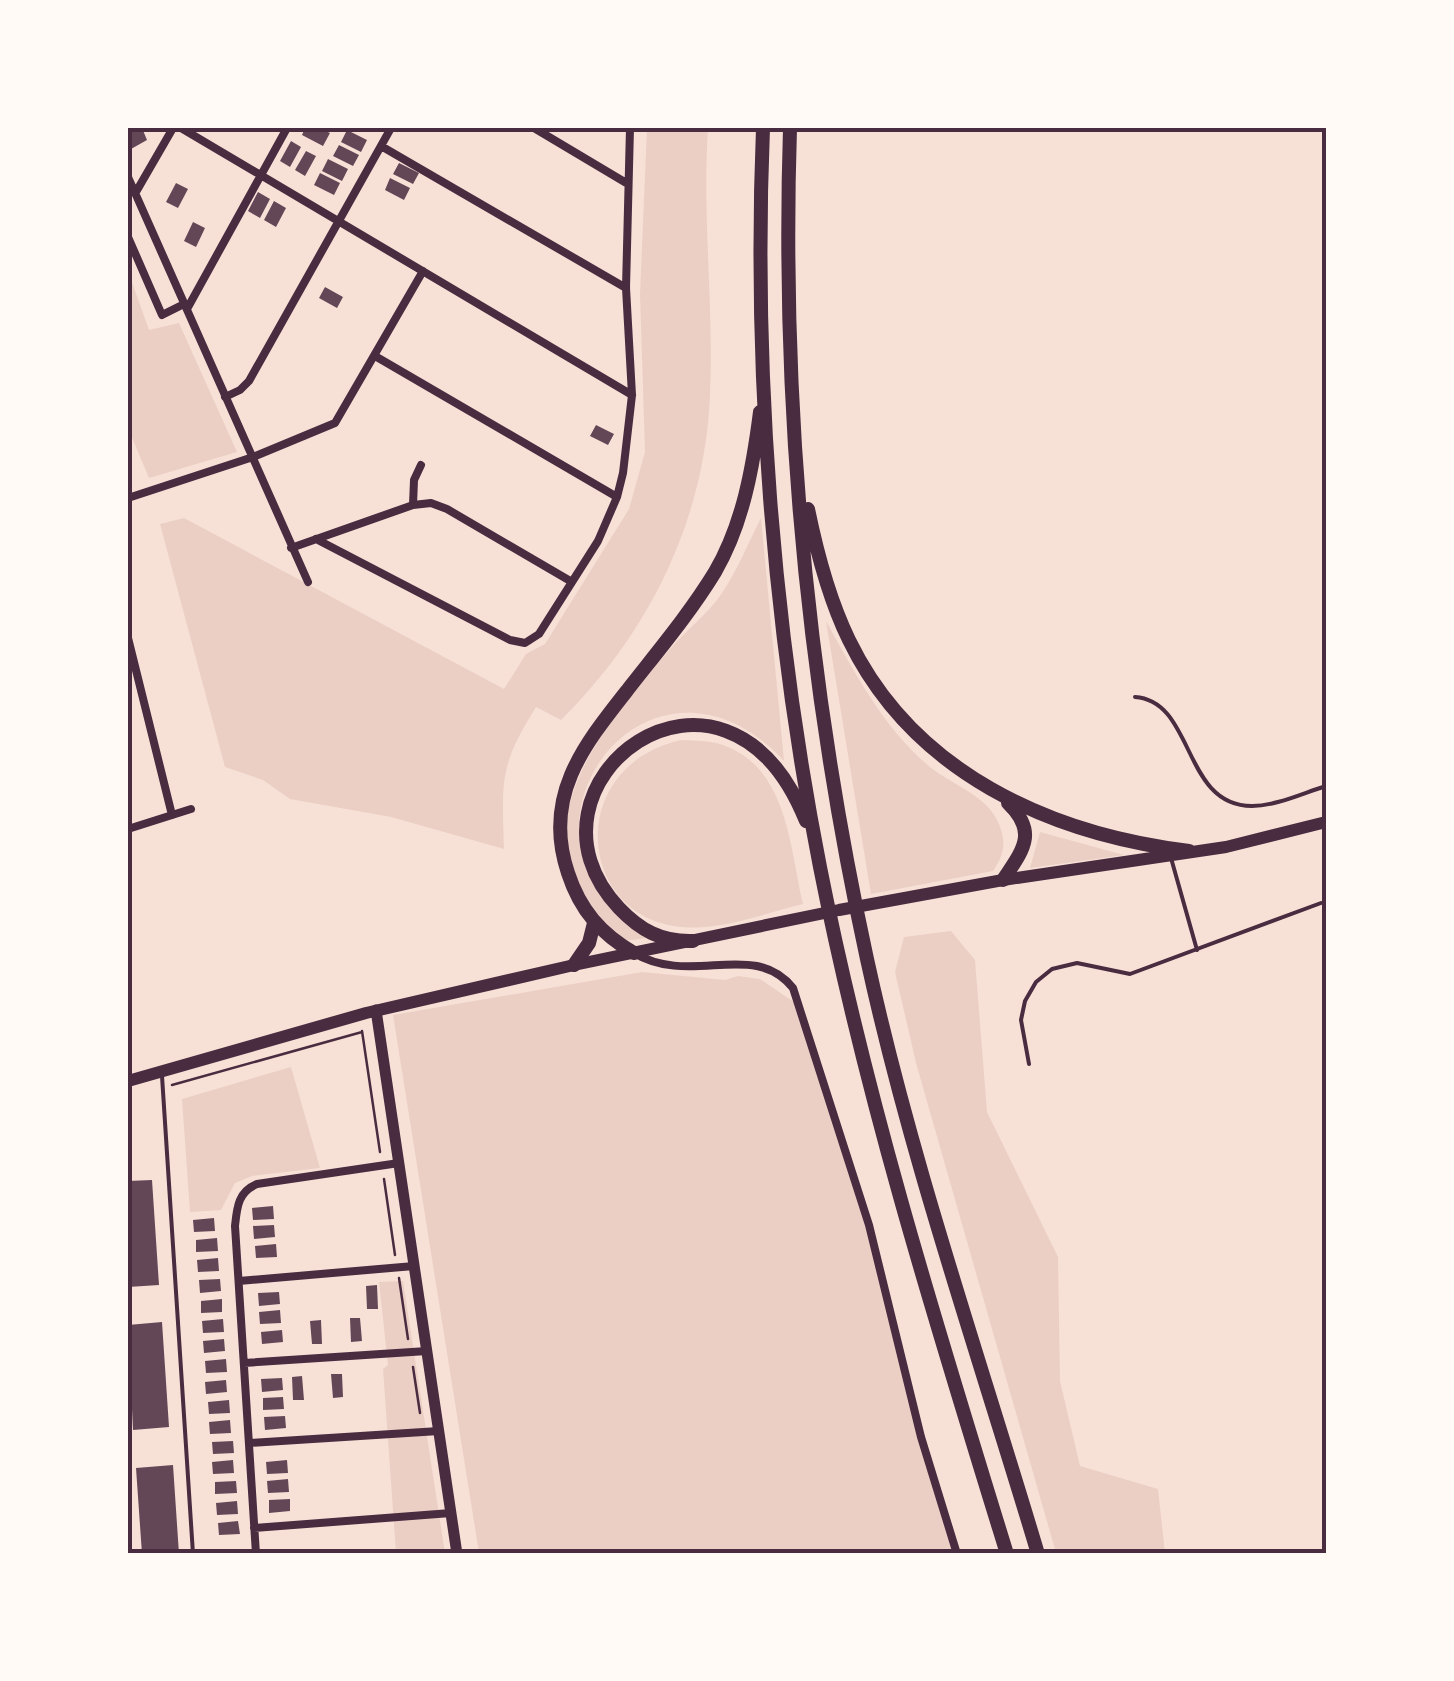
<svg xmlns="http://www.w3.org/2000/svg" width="1454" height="1681" font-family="'Sofia Sans Condensed',sans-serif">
<rect width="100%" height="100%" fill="#f7e1d7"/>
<path fill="#ebcfc5" d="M647 128H708C702 217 714 306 710 395 705 520 649 633 561 720L536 707C499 766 502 781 504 849L391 817 290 799 263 780 225 767 160 524 184 518 504 689 526 654 545 644 629 509 645 452 640 294Z
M128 271 149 330 179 323 237 452 149 478 128 428Z
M761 518 784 761C647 615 484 838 647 938L624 941C505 841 593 739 670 649 686 630 708 614 722 593 737 571 748 543 761 518Z
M826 621C855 673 884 729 930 767 951 784 985 795 997 820 1007 840 1005 854 993 871L871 894Z
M681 740C696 741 713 740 728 747 788 772 790 849 803 904 765 913 721 931 682 927 577 919 563 767 681 740Z
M1040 832 1124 855 1030 868Z
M951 931 975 960 987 1112 1058 1257 1060 1381 1080 1466 1158 1489 1165 1553H1056L916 1063 895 972 904 937Z
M642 972 725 980 738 976 760 979 801 1007 869 1225 909 1392 957 1553H479L393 1015Z
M291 1067 320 1168 252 1176 235 1183 221 1210 190 1212 182 1099Z
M403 1281 445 1553H396L383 1369 388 1365 379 1282Z"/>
<path fill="#644757" d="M128 128H142L147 140 131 149Z
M305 128H319L330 133 323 146 302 135Z
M347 130 367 140 361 152 341 142Z
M291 141 301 147 290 167 280 161Z
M339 145 359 155 353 166 333 156Z
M306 151 316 156 305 176 295 170Z
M328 159 348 169 342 181 322 171Z
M399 163 419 173 413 184 393 174Z
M320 173 340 183 334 195 314 185Z
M390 178 410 188 404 200 385 190Z
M176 183 188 189 178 208 166 202Z
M258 192 270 199 260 218 248 211Z
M274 201 286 208 276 227 264 220Z
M193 222 205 228 196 247 184 241Z
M325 287 343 297 337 308 319 298Z
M596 425 614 434 608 445 590 436Z
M152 1180 159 1285 128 1287V1181Z
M273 1206 274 1219 253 1220 252 1208Z
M214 1218 215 1231 194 1232 193 1220Z
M274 1225 275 1237 254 1239 253 1226Z
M217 1238 218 1251 196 1252V1240Z
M276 1244 277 1257 256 1258 255 1246Z
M218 1258 219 1271 198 1272 197 1260Z
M220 1279 221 1291 200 1293 199 1280Z
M377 1285 378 1309H367L366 1286Z
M279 1292 280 1304 259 1306 258 1293Z
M222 1299V1312L201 1313V1301Z
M280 1310 281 1323 260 1324 259 1312Z
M350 1318H360L362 1341 351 1342Z
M223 1319 224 1332 203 1333 202 1321Z
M321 1320 322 1344H312L310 1321Z
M162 1322 169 1427 133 1430 128 1325Z
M282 1330 283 1342 262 1344 261 1332Z
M224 1339 225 1351 204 1353 203 1341Z
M226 1359 227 1372 206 1373 205 1361Z
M331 1374H342L343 1397 333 1398Z
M302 1376 304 1400H293L292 1377Z
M282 1378 283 1390 262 1392 261 1379Z
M226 1380 227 1392 206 1394 205 1382Z
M283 1397 284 1409 263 1410V1398Z
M229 1400 230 1413 209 1414 208 1402Z
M285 1416 286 1428 265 1430 264 1417Z
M230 1420 231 1433 210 1434 209 1422Z
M233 1441 234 1453 213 1454 212 1442Z
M233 1460 234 1473 213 1474 212 1462Z
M287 1460 288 1473 267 1474 266 1462Z
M173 1465 179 1554H142L136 1468Z
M288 1479 289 1492 268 1493 267 1481Z
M236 1481 237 1493 215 1494V1482Z
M290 1499V1511L269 1513V1500Z
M237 1501 238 1514 217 1515 216 1503Z
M238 1521 240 1534 219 1535 218 1523Z"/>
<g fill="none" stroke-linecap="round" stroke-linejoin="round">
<path stroke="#4a2c40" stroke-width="2.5" d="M362 1031 380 1152
M172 1085 362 1032
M384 1179 395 1255
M399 1278 408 1339
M413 1367 420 1413"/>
<path stroke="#4a2c40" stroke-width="4" d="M1135 697C1195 701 1182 806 1252 806 1276 806 1303 793 1326 786
M1171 858 1197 950
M1029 1064 1021 1020 1025 1001 1036 982 1052 969 1077 963 1130 974 1321 903
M162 1076 193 1554"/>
<path stroke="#4a2c40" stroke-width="8" d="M181 128 632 395
M534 128 628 184
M381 146 626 288
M128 177 308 582
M136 192 173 128
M128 237 162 315 184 304
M187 309 287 128
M375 356 617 497
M225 397 240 390 249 381 391 128
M128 498 253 457 335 423 423 271
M413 505 414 480 421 465
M316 539 510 640 525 643 539 634 598 541 617 497 623 473 632 395 626 288 630 128
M291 548 413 505 431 503 447 509 572 582
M128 638 172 815
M128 829 191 809
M634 953C691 987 754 939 793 988L869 1225 921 1437 957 1554
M239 1281 414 1266
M244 1363 427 1351
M249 1443 439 1431
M254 1528 451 1513
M256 1554 235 1226C237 1207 238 1192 257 1184L399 1163"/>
<path stroke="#4a2c40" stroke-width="11" d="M376 1010 457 1554"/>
<path stroke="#4a2c40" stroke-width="12" d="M128 1081 366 1013 574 965 839 910 1003 880 1226 847 1326 822"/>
<path stroke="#4a2c40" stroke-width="14" d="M763 128C753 371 773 628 820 867 866 1100 937 1327 1007 1554
M790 128C781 406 808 687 867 959 911 1161 979 1356 1038 1554
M808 509C817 553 829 599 849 640 913 772 1049 834 1189 851
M1003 880C1022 851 1039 833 1008 803
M693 941C661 942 640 930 619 908 503 785 724 616 806 821
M634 953C601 934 580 910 568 873 542 796 584 745 629 688 658 651 690 613 715 572 743 524 753 467 760 412
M574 965 589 943 594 923"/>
</g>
<rect width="1454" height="1681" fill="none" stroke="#fffaf5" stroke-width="260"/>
<rect x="130" y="130" width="1194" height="1421" fill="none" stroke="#4a2c40" stroke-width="4"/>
</svg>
